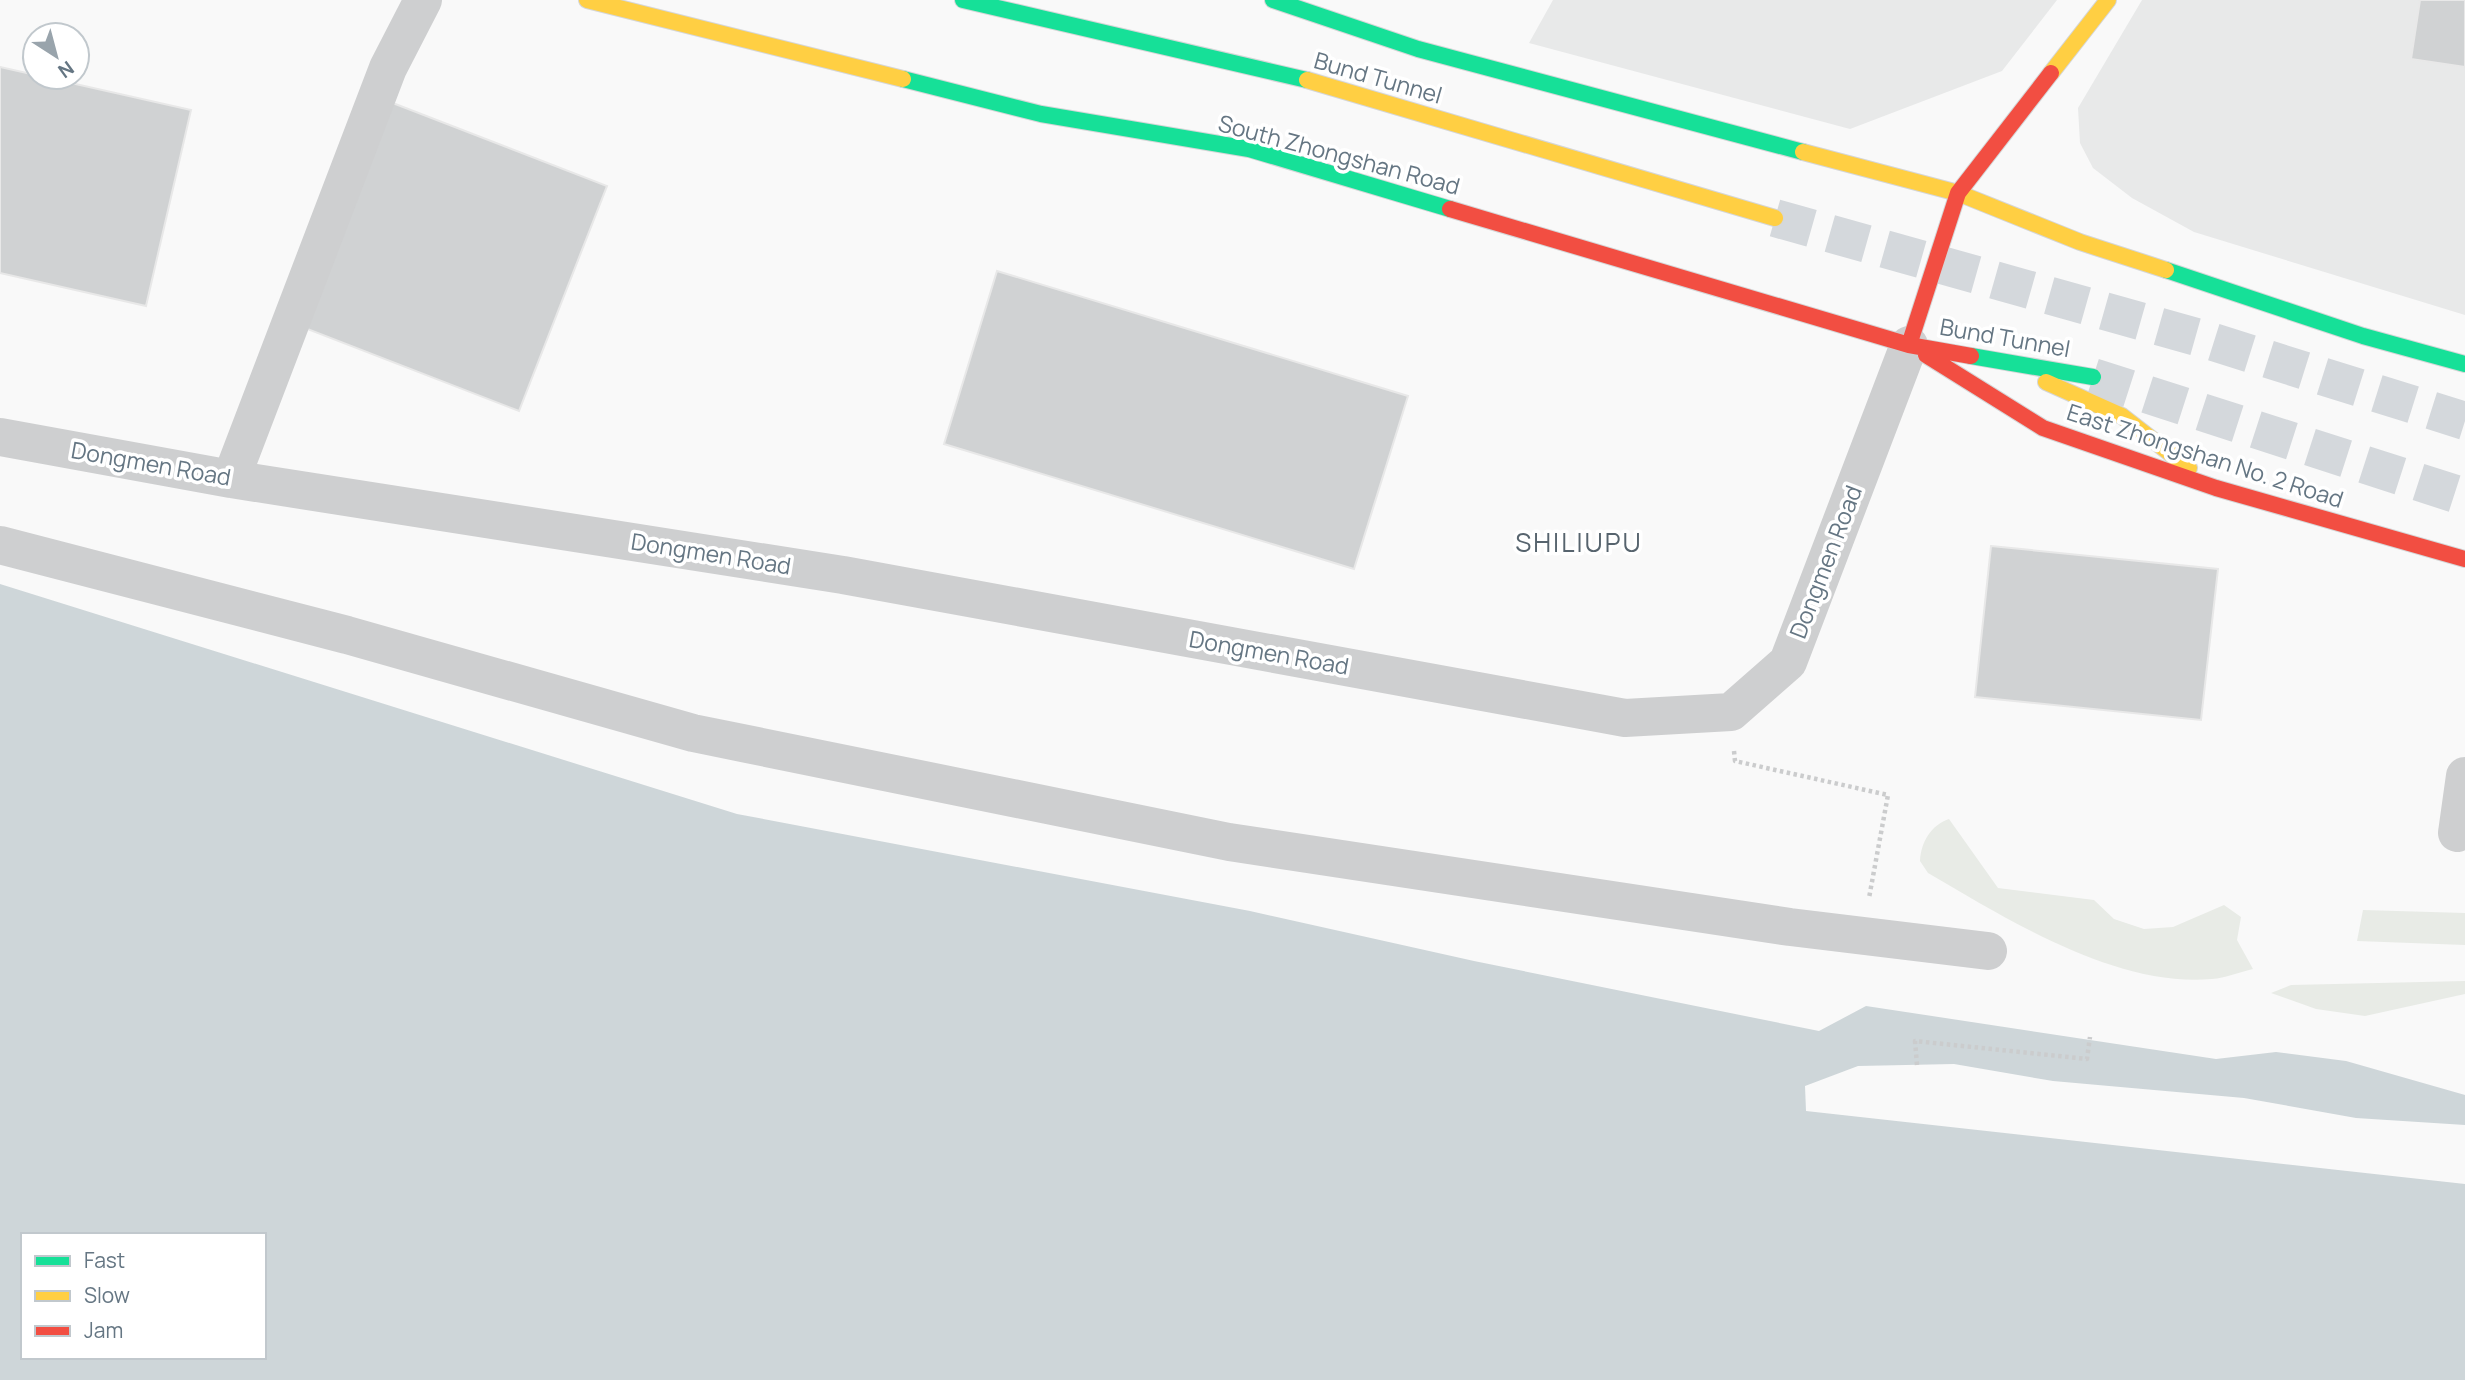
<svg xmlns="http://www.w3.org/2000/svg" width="2465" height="1380" font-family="Manrope,sans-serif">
<rect width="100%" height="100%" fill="#f9f9f9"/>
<path fill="#e8e9e9" d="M1553 0H2057L2002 71 1850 129 1529 43Z
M2142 0H2465V315L2194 232 2132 198 2093 168 2080 143 2078 108Z"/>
<path fill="#e8ebe6" d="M1949 819 1998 888 2094 900 2114 919 2144 929 2173 927 2224 905 2241 917 2237 940 2253 969C2240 972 2225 978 2212 979 2116 988 2007 919 1928 873L1920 861C1921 842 1931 825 1949 819Z
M2363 910 2465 913V945L2357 941Z
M2465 981V994L2365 1016 2316 1009 2271 993 2291 985Z"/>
<path fill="#ced6d9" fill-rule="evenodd" d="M0 584 737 814 1250 911 1474 961 1819 1031 1866 1006 2216 1059 2276 1052 2346 1061 2465 1095V1380H0ZM23 1235H264V1357H23Z"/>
<path fill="#f9f9f9" d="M1954 1064 2053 1081 2244 1098 2356 1118 2465 1125V1184L1806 1111 1805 1086 1858 1066Z"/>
<path fill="#d0d2d3" stroke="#e8e8e8" stroke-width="2" d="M2420 0H2465V67L2411 59Z
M0 67 191 110 146 306 0 273Z
M385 100 607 186 519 411 297 325Z
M997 271 1408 396 1354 569 944 444Z
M1991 546 2218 569 2201 720 1975 697Z"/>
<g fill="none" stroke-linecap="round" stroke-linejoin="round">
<path stroke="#d4d8dc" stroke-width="38" stroke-dasharray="38 19" stroke-linecap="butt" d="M1775 218 2207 340 2465 421
M2093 377 2465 497"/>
<g stroke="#d5d6d7" stroke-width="18">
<path id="fast" d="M963 0 1307 80
M1273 0 1418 49 1803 152
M903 79 1041 114 1249 149 1450 209
M2166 270 2363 336 2465 364
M1971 356 2093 377"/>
</g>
<g stroke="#d5d6d7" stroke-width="18">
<path id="slow" d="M587 0 903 79
M2051 73 2108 0
M1307 80 1775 218
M1803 152 1958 193 2080 242 2166 270
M2046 382 2122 416 2189 468"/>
</g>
<g stroke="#d5d6d7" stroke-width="18">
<path id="jam" d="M1450 209 1909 345 1971 356
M1909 345 1958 193 2051 73
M1926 355 2043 428 2216 488 2465 559"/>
</g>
<path stroke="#cbcccd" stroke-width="4.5" stroke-dasharray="3.5 3.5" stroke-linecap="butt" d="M1734 751 1735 761 1888 795 1869 898
M1917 1065 1915 1041 2087 1059 2090 1037"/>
<path stroke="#cecfd0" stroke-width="38" d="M0 437 231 479 843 575 1625 718 1731 712 1788 662 1909 345
M231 479 388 68 423 0
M0 545 347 635 693 733 1229 842 1790 927 1988 951
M2457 833 2465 776"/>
<use href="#fast" stroke="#16e098" stroke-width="16"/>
<use href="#slow" stroke="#ffcf43" stroke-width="16"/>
<use href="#jam" stroke="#f24e42" stroke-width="16"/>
</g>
<g text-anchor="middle" stroke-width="7" stroke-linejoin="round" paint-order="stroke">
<g font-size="23" fill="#657683" stroke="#fff">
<text transform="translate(1378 78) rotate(16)" y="8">Bund Tunnel</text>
<text transform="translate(1339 155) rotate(15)" y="8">South Zhongshan Road</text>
<text transform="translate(2005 338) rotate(10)" y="8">Bund Tunnel</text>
<text transform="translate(2205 456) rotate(18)" y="8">East Zhongshan No. 2 Road</text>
<text transform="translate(151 464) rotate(10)" y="8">Dongmen Road</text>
<text transform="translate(711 554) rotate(9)" y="8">Dongmen Road</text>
<text transform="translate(1826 562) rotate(-69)" y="8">Dongmen Road</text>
<text transform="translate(1269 653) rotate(10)" y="8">Dongmen Road</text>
</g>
<g font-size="26" letter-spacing="2" fill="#57646e" stroke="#fff">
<text x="1579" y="552">SHILIUPU</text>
</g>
</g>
<rect x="21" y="1233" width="245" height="126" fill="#ffffff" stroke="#c1c8cd" stroke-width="2"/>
<rect x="35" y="1256" width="35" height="10" fill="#16e098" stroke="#c1c8cd" stroke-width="2"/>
<text x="84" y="1268" font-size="21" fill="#657683">Fast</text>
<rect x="35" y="1291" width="35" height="10" fill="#ffcf43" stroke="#c1c8cd" stroke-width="2"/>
<text x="84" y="1303" font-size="21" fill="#657683">Slow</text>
<rect x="35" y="1326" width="35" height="10" fill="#f24e42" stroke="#c1c8cd" stroke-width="2"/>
<text x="84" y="1338" font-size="21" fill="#657683">Jam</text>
<g transform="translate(56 56) rotate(144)"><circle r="33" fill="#ffffff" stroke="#c1c8cd" stroke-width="2"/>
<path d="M0-5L12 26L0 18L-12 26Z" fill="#99a4ac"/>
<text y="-10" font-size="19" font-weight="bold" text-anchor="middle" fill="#657683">N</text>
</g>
</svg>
